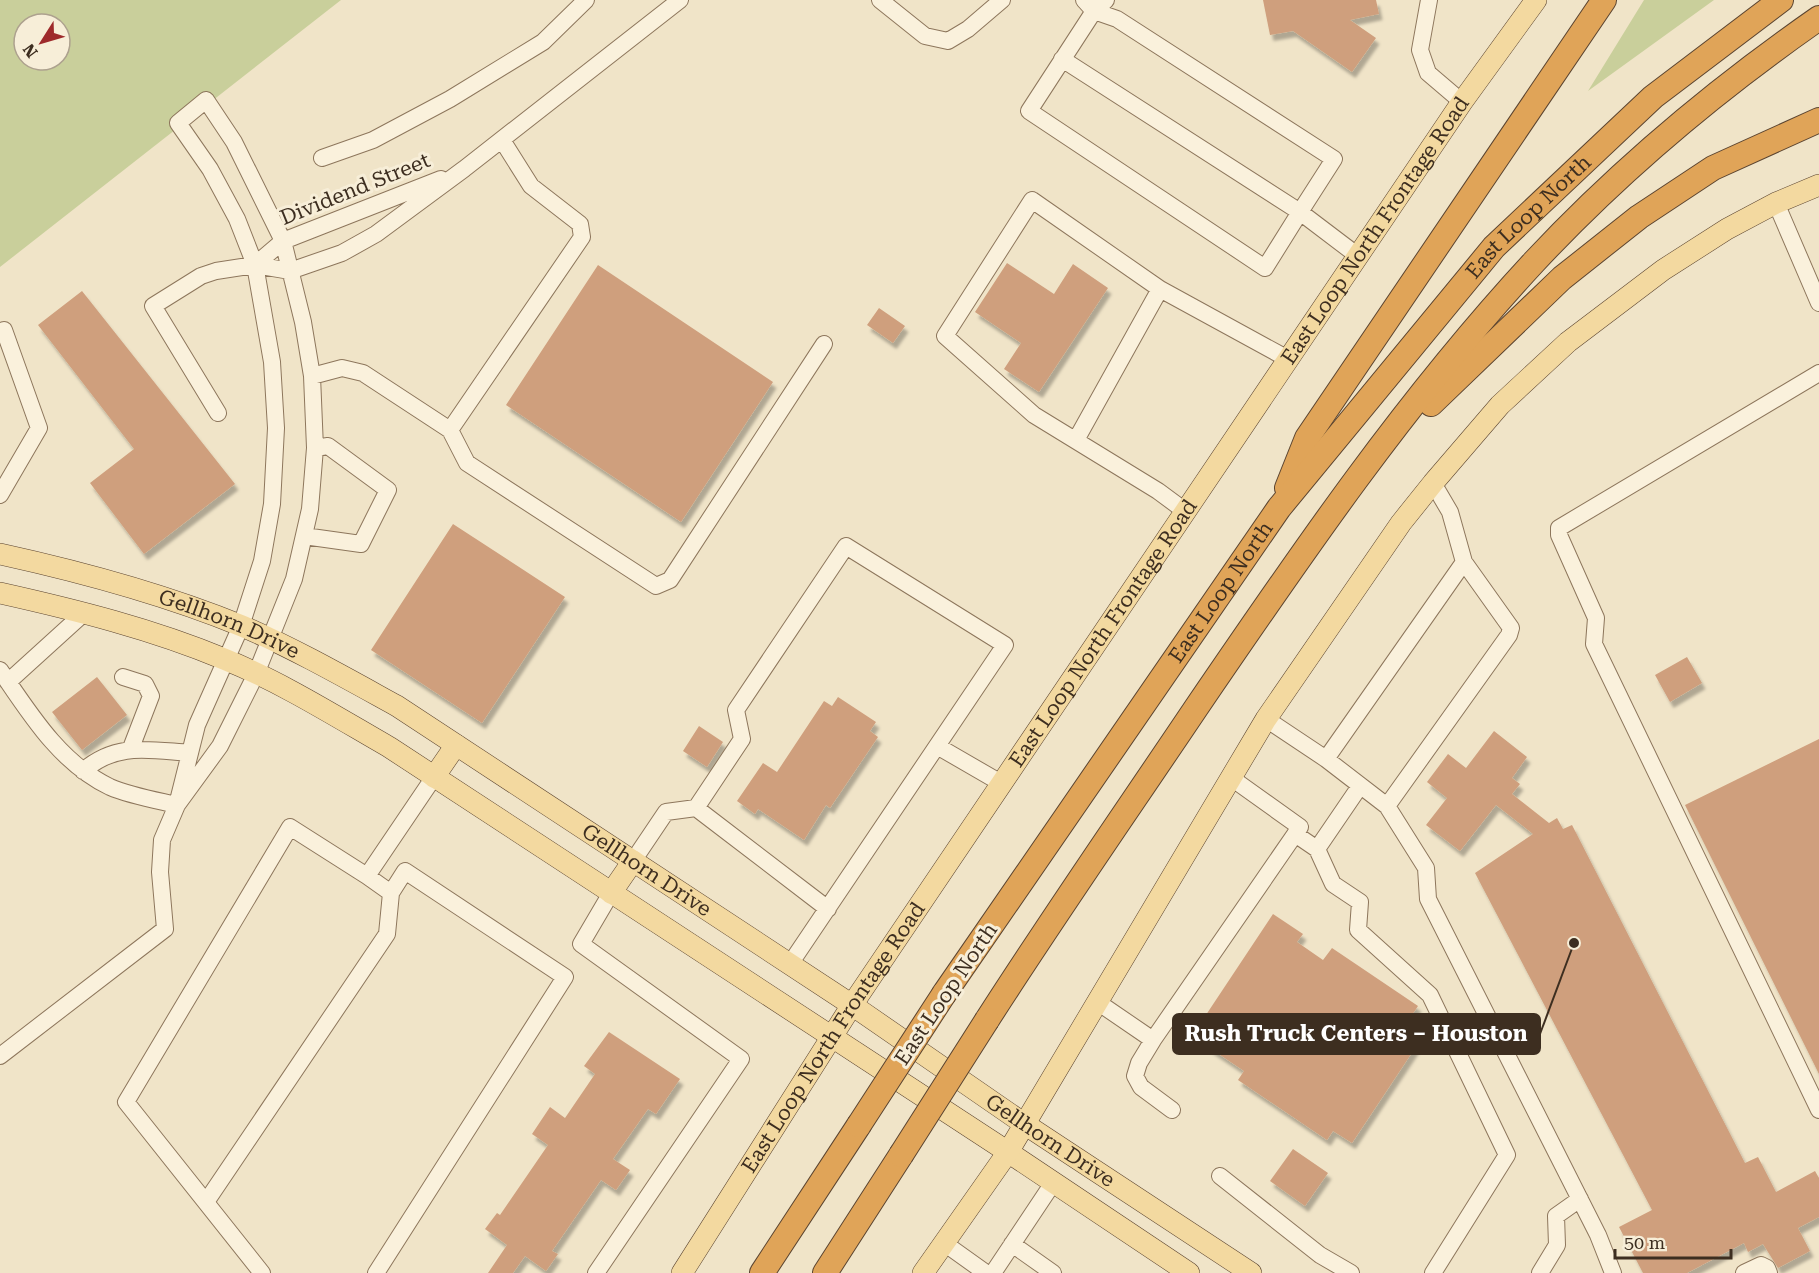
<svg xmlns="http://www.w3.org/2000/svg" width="1819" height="1273" font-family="'Roboto Serif',serif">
<defs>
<filter id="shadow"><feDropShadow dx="3.5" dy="6" stdDeviation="1.5" flood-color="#0004"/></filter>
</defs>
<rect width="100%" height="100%" fill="#f0e4c8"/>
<path fill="#c9cf9b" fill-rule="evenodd" d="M0 0H341L0 267ZM24 24H60V60H24Z
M1644 0H1714L1588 91Z"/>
<path fill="#cf9f7d" filter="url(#shadow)" d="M1263 0H1376L1379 14 1350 20 1376 38 1352 72 1293 31 1270 35Z
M1007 263 1054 294 1073 264 1108 288 1039 392 1004 369 1021 343 975 312Z
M598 265 773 382 681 522 506 405Z
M82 291 235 484 144 554 90 483 134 449 38 325Z
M879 308 905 326 893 343 867 325Z
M453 524 565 597 482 723 371 650Z
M1687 657 1702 683 1670 702 1655 675Z
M97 677 127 715 82 750 52 712Z
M838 697 876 722 870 731 878 737 830 808 826 805 804 840 758 809 755 814 737 801 763 763 777 772 824 701 832 706Z
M699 726 723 742 707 767 683 751Z
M1494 731 1527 757 1512 778 1520 784 1512 794 1549 823 1557 818 1563 829 1572 825 1745 1163 1758 1157 1776 1192 1815 1171 1819 1178V1217L1798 1228 1810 1251 1778 1268 1763 1244 1748 1252 1744 1243 1687 1273H1643L1619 1227 1652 1210 1475 873 1533 834 1496 805 1460 851 1426 825 1447 798 1427 782 1448 754 1466 768Z
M1819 739V1074L1685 805Z
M1273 914 1303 934 1297 942 1323 960 1332 948 1418 1006 1410 1018 1427 1030 1352 1143 1333 1131 1327 1140 1238 1080 1244 1071 1192 1036Z
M609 1032 680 1079 656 1114 648 1109 613 1159 630 1170 616 1190 601 1180 552 1251 558 1254 546 1271 525 1256 513 1273H488L507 1245 485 1229 497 1213 500 1215 548 1145 532 1134 550 1107 565 1118 595 1074 584 1066Z
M1293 1149 1328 1173 1305 1206 1270 1181Z"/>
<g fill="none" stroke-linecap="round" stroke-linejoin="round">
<g stroke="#8d765c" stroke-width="18">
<path id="minor" d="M880 0 925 36 948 41 968 29 1002 0
M1084 0 1094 11 1106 0
M1429 0 1420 50 1428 73 1462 102
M1062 59 1300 212 1334 159 1117 19 1094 11 1029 111 1265 268 1300 212 1358 256
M322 158 373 140 450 99 543 42 586 0
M1776 203 1819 303
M255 265 283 241 441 179
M1819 373 1559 528V535L1596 618 1594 644 1819 1110
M312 376 342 368 363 373 450 430 582 237 580 224 531 186 502 140
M218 413 153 306 201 276 216 271 255 265 290 271 342 253 376 234 464 169 680 0
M450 430 467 463 656 586 670 580 824 344
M1076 440 1160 289
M0 495 39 428 4 330
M1185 511 1158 491 1034 415 945 336 1032 200 1160 289 1288 359
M304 536 361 544 388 490 328 446 315 448
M0 670C30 714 60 763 110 787 131 796 155 800 177 805
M123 677 145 684 151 696 131 748
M8 682 84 613
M1266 719 1326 759 1387 806 1426 868 1428 899 1598 1235 1613 1273
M937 746 1001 783
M1326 759 1464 562 1450 512 1433 483
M83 771C117 742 148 750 190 753
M1387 806 1509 635 1511 628 1464 562
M696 808 828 909
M1295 834 1317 849 1360 786
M1317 849 1333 884 1360 902 1358 930 1430 995 1507 1155 1433 1273
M633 861 666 812 696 808 742 739 736 710 846 546 1005 645 790 964
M367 876 391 893 405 871 565 977 376 1273
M1096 1001 1153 1040 1300 827 1230 777
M1153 1040 1139 1063 1135 1076 1141 1087 1172 1110
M0 1056 165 929 160 872 162 840 177 805 197 725 241 626 262 561 272 504 276 428 272 362 255 265 237 219 210 169 178 123 206 100 234 142 283 241 303 322 312 376 315 448 310 509 294 579 256 674 220 746 177 805
M1220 1176 1320 1255 1351 1273
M206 1202 387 934 391 893
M944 1243 986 1273
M1012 1244 1053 1273
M262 1273 126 1102 290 827 367 876 434 777
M596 1273 741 1059 581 944 611 893
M993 1273 1053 1183
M1540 1273 1557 1245 1556 1216 1580 1199
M1744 1273 1761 1265 1767 1268 1769 1273"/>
</g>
<g stroke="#5b4430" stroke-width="22">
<g id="major">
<path id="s1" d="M0 554C82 572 164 594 242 626 295 649 346 678 397 706L852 1005 1023 1123 1251 1273"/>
<path d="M0 593C76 610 152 629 224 659 281 682 335 716 389 747L1008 1152 1189 1273"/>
<path d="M434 777 456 745"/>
<path d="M611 893 633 861"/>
<path id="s2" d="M682 1273 852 1005 1462 102 1536 0"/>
<path d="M923 1273 1008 1152 1266 719 1401 523 1433 483 1500 405 1568 342 1663 270 1727 229 1776 203 1819 185"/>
</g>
</g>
<g stroke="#5b4430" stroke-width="26">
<g id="highway">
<path d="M1431 404 1562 278 1639 217 1713 168 1819 120"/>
<path d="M1287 488 1307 438 1604 0"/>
<path id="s3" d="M944 994 1279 508 1494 247 1653 97 1781 0"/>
<path d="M987 1020C1055 914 1126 812 1196 708 1301 554 1407 399 1534 262 1619 171 1717 89 1819 18"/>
<path d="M762 1273 859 1125"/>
<path d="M825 1273 901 1155"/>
</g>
</g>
<use href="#minor" stroke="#faf1dc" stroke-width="16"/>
<use href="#major" stroke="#f3d9a0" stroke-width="21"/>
<use href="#highway" stroke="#e0a458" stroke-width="24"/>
<g stroke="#5b4430" stroke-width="26" stroke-linecap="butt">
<path id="highway-bridge" d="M859 1125 944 994
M901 1155 987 1020"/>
</g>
<use href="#highway-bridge" stroke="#e0a458" stroke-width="24"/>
</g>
<g text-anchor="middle" stroke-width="6" stroke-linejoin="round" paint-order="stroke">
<g font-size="21" fill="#3d2e20" stroke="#f7eed8">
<text transform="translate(355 189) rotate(-22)" y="7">Dividend Street</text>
<text dy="7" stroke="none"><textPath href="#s3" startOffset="974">East Loop North</textPath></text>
<text dy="7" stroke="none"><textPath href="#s2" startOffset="1252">East Loop North Frontage Road</textPath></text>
<text dy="7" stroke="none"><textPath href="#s3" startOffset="488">East Loop North</textPath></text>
<text dy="7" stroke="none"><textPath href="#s1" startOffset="240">Gellhorn Drive</textPath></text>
<text dy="7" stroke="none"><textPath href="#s2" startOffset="766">East Loop North Frontage Road</textPath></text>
<text dy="7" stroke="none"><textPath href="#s1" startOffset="726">Gellhorn Drive</textPath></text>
<text transform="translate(946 994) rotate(-56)" y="7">East Loop North</text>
<text dy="7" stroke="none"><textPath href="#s2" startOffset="280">East Loop North Frontage Road</textPath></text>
<text dy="7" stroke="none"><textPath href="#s1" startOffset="1212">Gellhorn Drive</textPath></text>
</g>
</g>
<path fill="none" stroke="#3d2e20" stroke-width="2" d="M1574 943L1540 1034"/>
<circle fill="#3d2e20" stroke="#f7eed8" stroke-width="2" cx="1574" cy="943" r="6"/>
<rect fill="#3d2e20" stroke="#3d2e20" stroke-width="2" x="1173" y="1014" width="367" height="40" rx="6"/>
<g font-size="22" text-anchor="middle" font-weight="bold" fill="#fff">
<text x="1356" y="1041">Rush Truck Centers – Houston</text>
</g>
<g transform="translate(42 42) rotate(233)"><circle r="28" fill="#f7eed8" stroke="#ada18e" stroke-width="1.5"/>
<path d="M0-4.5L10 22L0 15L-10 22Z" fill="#9e2a2b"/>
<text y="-9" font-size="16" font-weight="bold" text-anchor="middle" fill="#3d2e20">N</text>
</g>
<path d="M1615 1249v9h116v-9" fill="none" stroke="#3d2e20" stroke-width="3"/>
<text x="1624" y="1249" font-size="18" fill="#3d2e20" stroke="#f7eed8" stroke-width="4.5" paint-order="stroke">50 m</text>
</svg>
